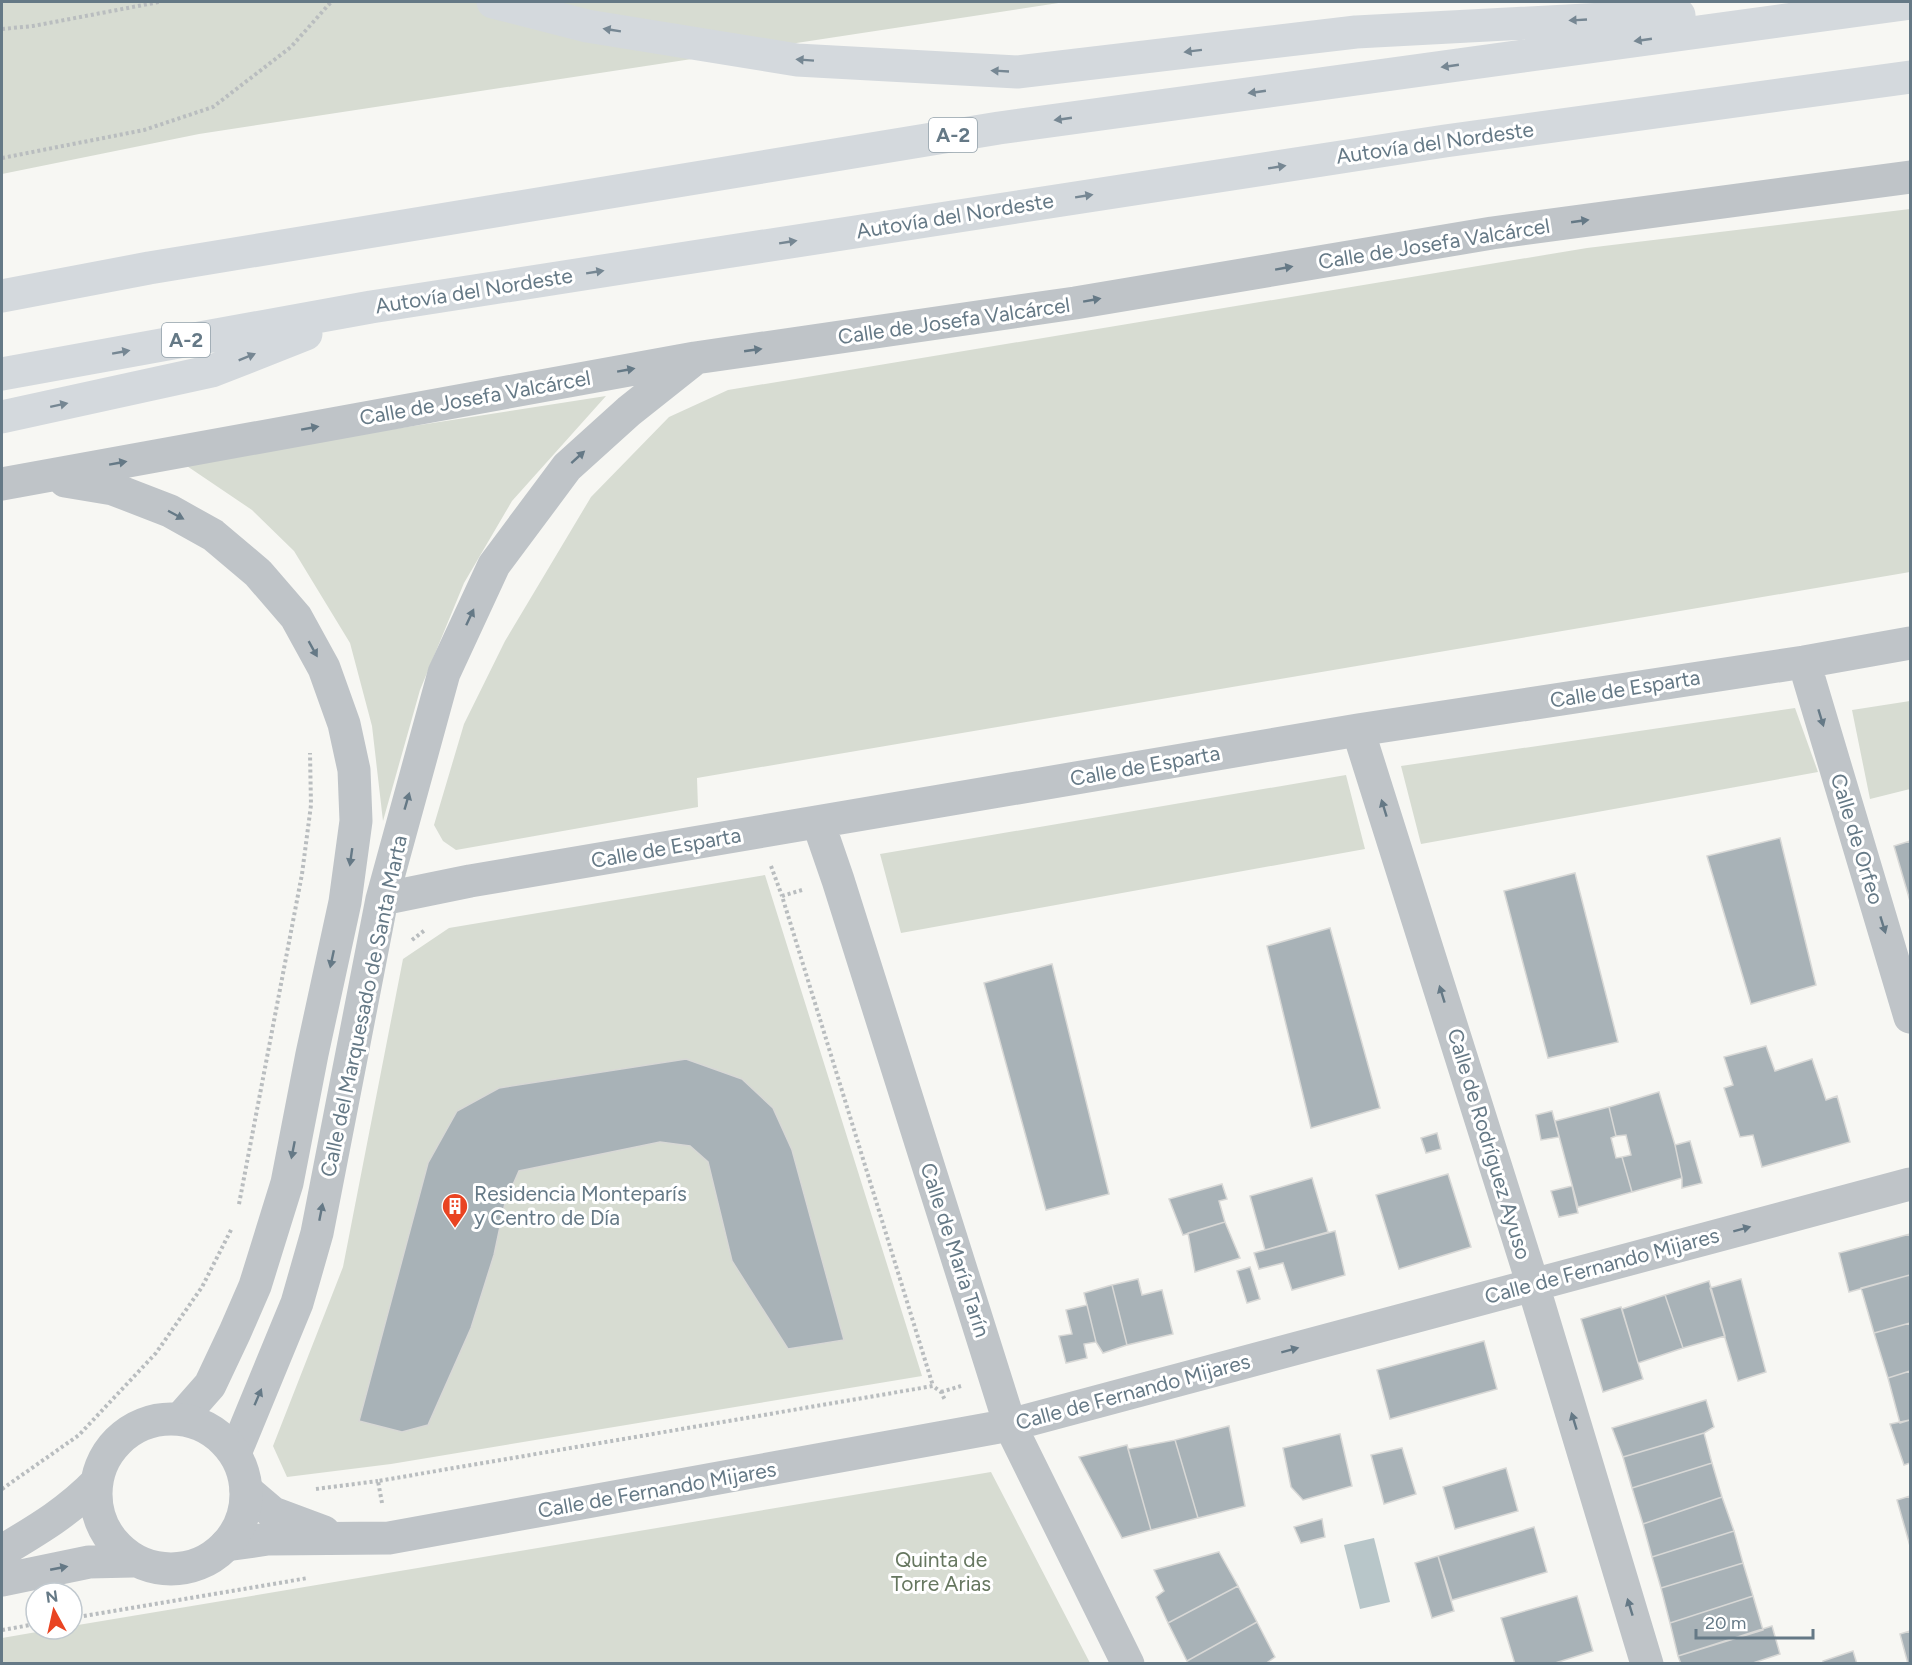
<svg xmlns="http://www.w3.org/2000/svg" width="1912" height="1665" font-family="Figtree,sans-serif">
<rect width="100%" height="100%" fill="#f7f7f3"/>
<path fill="#d7dcd2" d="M2 2H1065L199 134 2 174Z
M1910 209V572L697 778 698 807 456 850 443 841 434 825 464 724 505 641 591 497 669 417 728 390 1587 248Z
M606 396 512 501 464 583 420 690 383 821 372 726 350 643 294 551 252 510 181 462Z
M1910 701V789L1870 799 1852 710Z
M1795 708 1818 772 1421 844 1401 766Z
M1346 775 1365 849 901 933 880 854Z
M765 875 922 1376 391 1464 287 1477 273 1446 343 1267 403 959 449 928Z
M991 1472 1090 1663H2V1638L54 1629H72V1626Z"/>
<path fill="#b8c6c9" d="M1374 1538 1390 1602 1360 1609 1344 1545Z"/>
<path fill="#a8b2b7" stroke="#d8d8d6" stroke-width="1.5" d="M1780 838 1816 985 1751 1004 1707 856Z
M1910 841V901L1894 846Z
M1575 873 1618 1042 1548 1058 1504 891Z
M1330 928 1380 1108 1311 1128 1267 946Z
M1052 964 1109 1194 1046 1210 984 983Z
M1766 1046 1775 1071 1812 1059 1826 1100 1837 1096 1850 1142 1762 1167 1753 1135 1740 1137 1724 1088 1733 1085 1724 1057Z
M686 1059 742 1079 773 1108 792 1150 844 1340 788 1349 732 1261 708 1162 690 1146 660 1142 519 1171 505 1203 494 1255 471 1328 428 1425 402 1432 359 1421 428 1163 457 1111 499 1088Z
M1659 1092 1675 1145 1682 1178 1632 1192 1622 1157 1631 1155 1626 1135 1616 1136 1609 1107Z
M1609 1107 1616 1136 1611 1138 1616 1158 1622 1157 1632 1192 1578 1207 1555 1121Z
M1552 1111 1559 1137 1541 1140 1536 1115Z
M1437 1133 1441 1149 1426 1153 1421 1138Z
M1690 1141 1702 1183 1682 1188V1178L1675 1145Z
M1448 1174 1471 1247 1399 1269 1376 1195Z
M1312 1178 1328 1232 1265 1250 1250 1196Z
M1222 1184 1227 1199 1219 1201 1225 1222 1183 1235 1169 1199Z
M1572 1186 1578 1213 1559 1217 1551 1191Z
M1225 1222 1240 1258 1195 1272 1188 1233Z
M1335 1231 1345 1275 1292 1290 1283 1263 1259 1269 1254 1253Z
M1910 1234V1275L1849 1292 1839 1253Z
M1250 1267 1260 1299 1247 1303 1237 1271Z
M1910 1275V1323L1874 1333 1861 1288Z
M1138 1279 1142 1295 1162 1290 1173 1334 1127 1345 1112 1285Z
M1741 1279 1766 1372 1738 1381 1710 1288Z
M1709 1281 1725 1336 1683 1348 1665 1295Z
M1112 1285 1127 1345 1103 1353 1096 1342 1084 1293Z
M1665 1295 1683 1348 1638 1363 1622 1309Z
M1087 1305 1096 1342 1084 1344 1087 1358 1066 1363 1059 1336 1072 1334 1066 1310Z
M1621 1307 1643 1379 1603 1392 1581 1319Z
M1910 1323V1371L1888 1378 1874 1333Z
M1484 1341 1497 1389 1390 1419 1377 1370Z
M1910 1371V1420L1900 1423 1888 1378Z
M1706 1400 1714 1427 1704 1433 1623 1457 1612 1428Z
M1910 1420V1463L1904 1465 1890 1424Z
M1229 1426 1245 1506 1198 1518 1175 1440Z
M1704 1433 1712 1463 1632 1488 1623 1457Z
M1340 1434 1352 1486 1303 1500 1291 1487 1283 1448Z
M1175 1440 1198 1518 1151 1530 1128 1449Z
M1127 1445 1151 1530 1122 1538 1079 1457Z
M1402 1448 1416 1494 1384 1504 1371 1455Z
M1712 1463 1722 1497 1643 1524 1632 1488Z
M1506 1468 1518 1511 1455 1529 1443 1487Z
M1910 1496V1546L1897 1500Z
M1722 1497 1734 1531 1652 1557 1643 1524Z
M1322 1519 1325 1537 1301 1543 1294 1527Z
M1534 1527 1547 1572 1452 1600 1438 1556Z
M1734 1531 1743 1563 1661 1588 1652 1557Z
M1219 1552 1238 1586 1168 1623 1156 1597 1164 1591 1154 1570Z
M1438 1556 1454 1611 1432 1618 1415 1563Z
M1743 1563 1753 1596 1670 1623 1661 1588Z
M1238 1586 1257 1622 1187 1661 1168 1623Z
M1577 1596 1593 1651 1552 1664H1515L1501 1618Z
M1753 1596 1763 1630 1678 1656 1670 1623Z
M1257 1622 1275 1657 1265 1664H1189L1187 1661Z
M1772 1626 1780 1654 1750 1664H1681L1678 1656Z
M1910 1631V1664H1908L1900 1634Z
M1853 1651 1857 1664H1823V1661Z"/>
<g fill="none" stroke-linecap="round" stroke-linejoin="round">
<path stroke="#b9bdbf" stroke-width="4" stroke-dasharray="3 3" stroke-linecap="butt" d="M2 29 33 26 159 2
M2 158 144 130 213 107 291 47 331 2
M771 866 782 896
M802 890 782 896 933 1386
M412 940 425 930
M239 1204 302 874 311 805 310 753
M941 1392 961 1386
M2 1489 79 1435 156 1353 202 1287 232 1228
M316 1489 378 1481
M382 1503 378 1481 933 1386 941 1392 945 1400
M72 1618 308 1578
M2 1630 36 1624"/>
<path stroke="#bfc4c8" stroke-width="33" d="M65 481 113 489 170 511 213 535 258 573 296 617 324 668 344 724 354 770 356 821 345 902 312 1054 287 1183 255 1286 235 1332 210 1385 181 1418
M2 484 695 358 1075 303 1492 233 1910 177
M1804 662 1910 1017
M1358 730 1533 1285 1647 1664
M818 822 838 880 1010 1425 1128 1664
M382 899 470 881 1358 730 1804 662 1910 643
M236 1451 297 1303 317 1233 382 899 444 673 494 565 567 467 629 411 692 361
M246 1490 273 1513 324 1532
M226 1545 268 1539 389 1538 1010 1425 1910 1184"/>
<path stroke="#bfc4c8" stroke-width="33" d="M96 1494a75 75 0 1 1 150 0a75 75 0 1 1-150 0Z
M2 1551C37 1530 68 1512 97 1482
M2 1580 89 1562 133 1561"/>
<path stroke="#d4d9dd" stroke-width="33" d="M493 2 587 26 797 60 1017 72 1356 32 1679 15
M2 296 149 268 999 128 1910 3
M2 374 371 307 641 265 1445 141 1910 77
M2 417 212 371 306 334"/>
</g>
<defs><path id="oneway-solid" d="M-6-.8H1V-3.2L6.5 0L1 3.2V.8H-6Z" transform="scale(1.5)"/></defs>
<g fill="#768793">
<use href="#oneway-solid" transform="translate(1578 20) rotate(177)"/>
<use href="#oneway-solid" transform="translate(612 30) rotate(-171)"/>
<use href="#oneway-solid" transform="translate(1643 40) rotate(172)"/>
<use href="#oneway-solid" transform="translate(1193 51) rotate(173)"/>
<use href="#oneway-solid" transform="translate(805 60) rotate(-176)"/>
<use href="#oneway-solid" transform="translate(1450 66) rotate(172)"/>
<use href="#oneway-solid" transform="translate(1000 71) rotate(-177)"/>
<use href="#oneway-solid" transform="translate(1257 92) rotate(172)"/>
<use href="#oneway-solid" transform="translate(1063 119) rotate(172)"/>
<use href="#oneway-solid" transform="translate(1277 167) rotate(-9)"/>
<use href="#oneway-solid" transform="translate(1084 196) rotate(-9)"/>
<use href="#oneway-solid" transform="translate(788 242) rotate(-9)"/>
<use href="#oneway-solid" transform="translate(595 272) rotate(-9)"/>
<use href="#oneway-solid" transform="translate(121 352) rotate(-10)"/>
<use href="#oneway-solid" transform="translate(247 357) rotate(-22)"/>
<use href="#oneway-solid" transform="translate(59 405) rotate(-12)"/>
</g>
<g fill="#657986">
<use href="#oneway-solid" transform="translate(1580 221) rotate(-8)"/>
<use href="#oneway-solid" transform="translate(1284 268) rotate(-10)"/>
<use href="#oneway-solid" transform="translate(1092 300) rotate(-10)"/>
<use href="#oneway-solid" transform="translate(753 350) rotate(-8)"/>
<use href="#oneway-solid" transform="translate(626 370) rotate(-10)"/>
<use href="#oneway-solid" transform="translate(310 428) rotate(-10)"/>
<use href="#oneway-solid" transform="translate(578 457) rotate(-42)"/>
<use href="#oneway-solid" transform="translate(118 463) rotate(-10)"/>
<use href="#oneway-solid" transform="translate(176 515) rotate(28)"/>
<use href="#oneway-solid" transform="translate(470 617) rotate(-65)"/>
<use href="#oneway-solid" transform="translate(313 649) rotate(61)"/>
<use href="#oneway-solid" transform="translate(1821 718) rotate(73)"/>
<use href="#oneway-solid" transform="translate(407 801) rotate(-74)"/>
<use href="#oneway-solid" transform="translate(1384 808) rotate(-107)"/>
<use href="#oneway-solid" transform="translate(351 857) rotate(98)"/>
<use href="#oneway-solid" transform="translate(1883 925) rotate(73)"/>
<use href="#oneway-solid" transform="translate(332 959) rotate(102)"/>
<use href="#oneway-solid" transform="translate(1442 994) rotate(-107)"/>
<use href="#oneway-solid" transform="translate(293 1150) rotate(101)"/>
<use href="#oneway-solid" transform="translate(321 1212) rotate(-79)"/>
<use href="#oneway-solid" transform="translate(1742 1229) rotate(-15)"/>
<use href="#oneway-solid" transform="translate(1290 1350) rotate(-15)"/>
<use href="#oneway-solid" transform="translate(258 1397) rotate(-67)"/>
<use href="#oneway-solid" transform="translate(1574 1421) rotate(-107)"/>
<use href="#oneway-solid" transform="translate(59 1568) rotate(-11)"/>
<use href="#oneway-solid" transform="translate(1630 1607) rotate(-107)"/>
</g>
<defs>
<g id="building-pin" transform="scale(1.35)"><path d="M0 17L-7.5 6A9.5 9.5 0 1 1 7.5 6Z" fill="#e94422" stroke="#fff"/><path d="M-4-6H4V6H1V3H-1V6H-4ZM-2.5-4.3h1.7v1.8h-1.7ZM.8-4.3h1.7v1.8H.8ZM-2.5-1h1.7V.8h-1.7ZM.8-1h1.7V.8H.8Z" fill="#fff"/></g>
</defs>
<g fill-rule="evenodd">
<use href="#building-pin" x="455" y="1206"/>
</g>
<g text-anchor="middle" stroke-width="6" stroke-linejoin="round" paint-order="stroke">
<g fill="#fff" stroke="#93a1aa" stroke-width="1.5">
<rect x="929" y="118" width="48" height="34" rx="4.5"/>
<rect x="162" y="323" width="48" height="34" rx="4.5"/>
</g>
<g font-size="20" font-weight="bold" fill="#657986">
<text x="953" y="142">A-2</text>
<text x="186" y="347">A-2</text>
</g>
<g font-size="21" fill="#657986" stroke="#fff">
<text transform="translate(1435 143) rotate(-8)" y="7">Autovía del Nordeste</text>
<text transform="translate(955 216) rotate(-9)" y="7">Autovía del Nordeste</text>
<text transform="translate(1434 244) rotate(-9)" y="7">Calle de Josefa Valcárcel</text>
<text transform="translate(474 291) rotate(-9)" y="7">Autovía del Nordeste</text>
<text transform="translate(954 321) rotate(-8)" y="7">Calle de Josefa Valcárcel</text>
<text transform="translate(475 398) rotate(-10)" y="7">Calle de Josefa Valcárcel</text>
<text transform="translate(1625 689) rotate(-9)" y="7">Calle de Esparta</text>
<text transform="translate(1145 766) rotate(-10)" y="7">Calle de Esparta</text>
<text transform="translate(1857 839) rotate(73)" y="7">Calle de Orfeo</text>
<text transform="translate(666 848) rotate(-10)" y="7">Calle de Esparta</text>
<text transform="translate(364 1006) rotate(-78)" y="7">Calle del Marquesado de Santa Marta</text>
<text transform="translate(1489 1144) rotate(73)" y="7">Calle de Rodríguez Ayuso</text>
<text transform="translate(955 1250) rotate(72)" y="7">Calle de María Tarín</text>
<text transform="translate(1602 1266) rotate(-15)" y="7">Calle de Fernando Mijares</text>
<text transform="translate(1133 1392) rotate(-15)" y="7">Calle de Fernando Mijares</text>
<text transform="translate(657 1490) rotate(-10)" y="7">Calle de Fernando Mijares</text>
</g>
<g font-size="21" fill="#657986" stroke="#fff" text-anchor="start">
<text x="474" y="1201">Residencia Monteparís<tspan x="474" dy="24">y Centro de Día</tspan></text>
</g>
<g font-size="21" fill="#667760" stroke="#fff">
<text x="941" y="1567">Quinta de<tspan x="941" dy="24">Torre Arias</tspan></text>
</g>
</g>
<rect width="1912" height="1665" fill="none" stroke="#657986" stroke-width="6"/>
<g transform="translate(54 1611) rotate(352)"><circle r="28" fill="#ffffff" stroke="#c1c9cf" stroke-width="1.5"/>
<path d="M0-4.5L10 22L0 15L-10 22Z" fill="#e94422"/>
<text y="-9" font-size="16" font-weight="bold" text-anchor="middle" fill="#657986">N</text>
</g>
<path d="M1696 1629v9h117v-9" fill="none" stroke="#657986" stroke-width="3"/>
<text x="1705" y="1629" font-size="18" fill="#657986" stroke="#ffffff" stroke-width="4.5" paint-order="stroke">20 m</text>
</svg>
